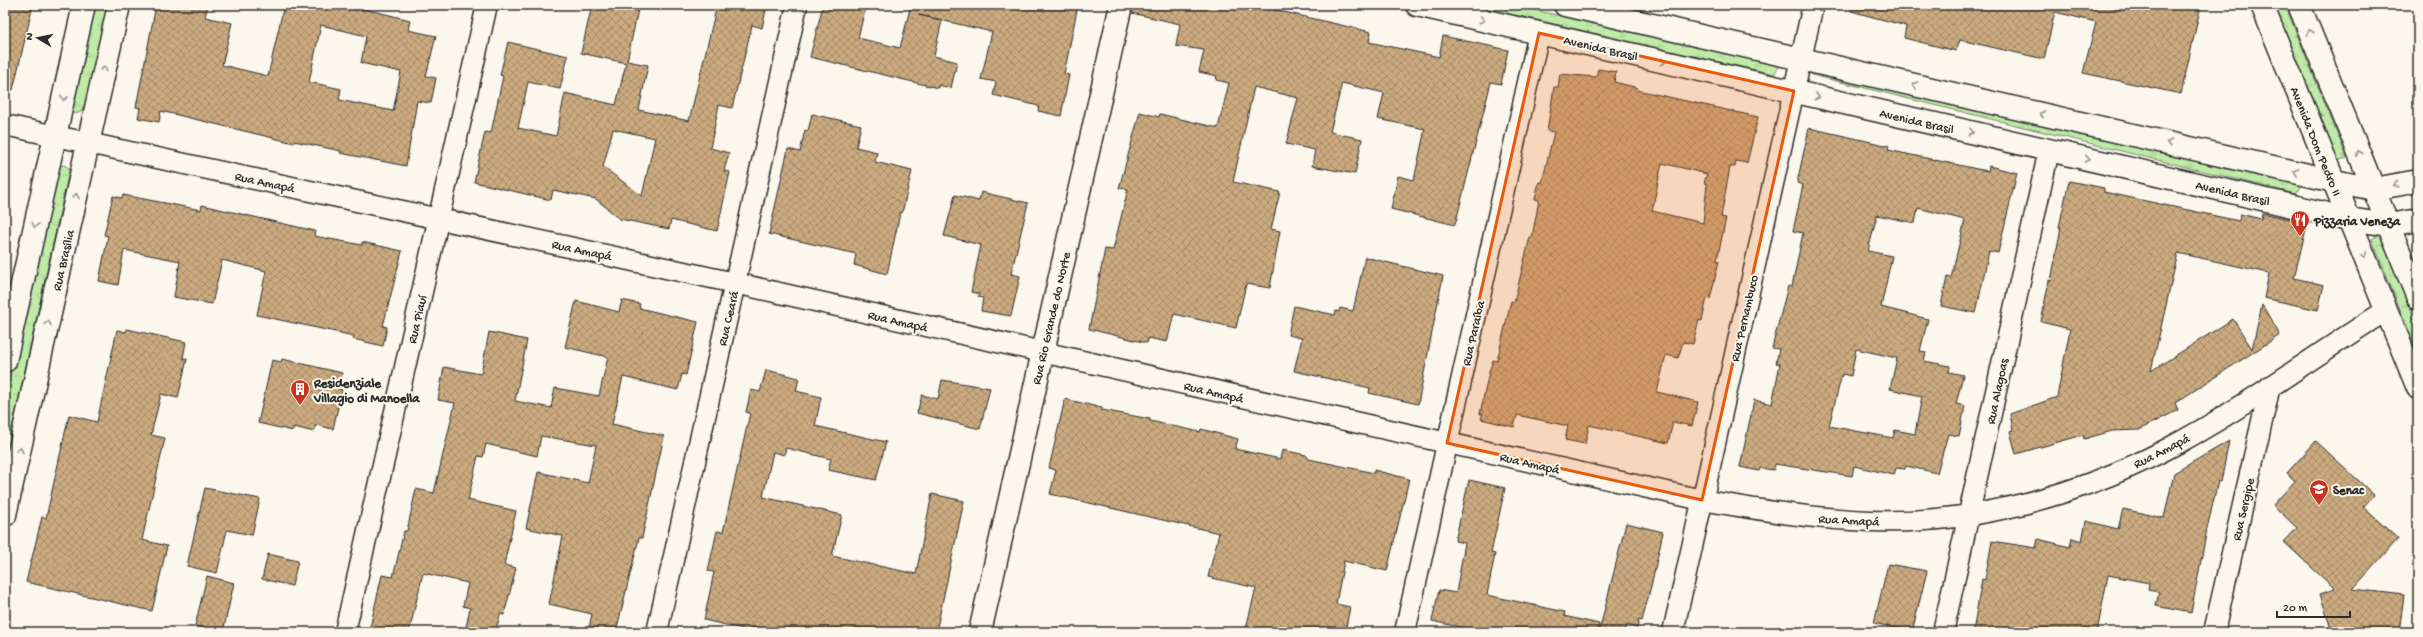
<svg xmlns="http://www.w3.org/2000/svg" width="2423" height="637" font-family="'Gochi Hand',sans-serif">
<defs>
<pattern id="grass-tufts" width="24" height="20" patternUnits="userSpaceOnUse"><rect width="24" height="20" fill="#bfeaa7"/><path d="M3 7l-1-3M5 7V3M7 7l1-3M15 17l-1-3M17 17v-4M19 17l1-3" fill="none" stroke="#a4c990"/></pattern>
<pattern id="building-cross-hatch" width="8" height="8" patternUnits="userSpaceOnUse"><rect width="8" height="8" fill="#ccab80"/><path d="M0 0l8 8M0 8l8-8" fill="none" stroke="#a68b69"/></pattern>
</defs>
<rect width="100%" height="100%" fill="#fbf7ec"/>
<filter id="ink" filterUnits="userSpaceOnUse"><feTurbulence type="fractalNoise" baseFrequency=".025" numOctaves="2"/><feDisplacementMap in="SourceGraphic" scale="8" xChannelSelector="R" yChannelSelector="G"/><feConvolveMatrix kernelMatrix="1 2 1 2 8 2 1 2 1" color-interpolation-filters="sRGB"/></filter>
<g filter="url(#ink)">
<path fill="url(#grass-tufts)" stroke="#758a69" d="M93 5H108L87 99 81 112 75 114 72 111Z
M1459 5H1511L1776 63 1779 67 1774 74Z
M2273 5H2285L2347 158 2336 161Z
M1810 71 2299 183 2301 187 2296 194 1812 75Z
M64 165 69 168V171L5 460V398L56 171 59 167Z
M2380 234 2418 327V354L2372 239Z"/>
<path fill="url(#building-cross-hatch)" stroke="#2b2b2b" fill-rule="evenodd" d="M5 5H33L13 90 5 89Z
M156 5H208L205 17 232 23 222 65 268 76 284 5H348L410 20 408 30 436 36 426 76 436 78 431 103 417 101 406 166 340 153 341 151 294 141V143L161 111 159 122 138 118 140 108 136 107ZM321 25 366 36 361 63 401 72 393 111 339 100 341 89 309 82Z
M592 5H639L627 61 648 65 639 110 689 121 717 5H767L762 28 752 25 732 108 719 105 710 148 729 153 724 171 730 172 717 231 671 220 669 229 620 219 596 199 553 190 551 200 474 182 485 132 491 133 503 76 500 75 508 42 568 56 560 89 528 82 518 128 556 136 565 93 616 105 626 63 581 53ZM613 129 655 138 642 196 603 167Z
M823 5H866L858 38 900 48 911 5H1078L1064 74 1069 75 1061 116 1038 111 1039 106 993 95 996 82 981 79 992 32 919 15 942 20 934 56 957 62 951 88 938 85V88L810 57Z
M1133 5H1254L1371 32 1369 42 1439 57 1443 36 1508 50 1501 84 1491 82 1455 225 1391 209 1398 176 1414 180 1425 129 1378 119 1384 93 1342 83 1330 132 1362 139 1355 174 1312 166 1315 150 1286 144 1298 98 1254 87 1233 182 1280 192 1271 229 1280 231 1270 288 1246 284 1236 328 1174 314 1167 342 1148 338 1147 343 1089 329 1105 249 1113 250 1128 189 1119 188 1140 112 1159 117 1160 114 1218 128 1229 83 1216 80 1217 76 1199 72 1204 50 1176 46 1180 24 1132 13Z
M1852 5H2201L2181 94 2083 73 2096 22 2055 12 2044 59 1960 40 1956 51 1904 38 1906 26 1851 11Z
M1598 69 1616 72 1614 82 1638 88 1637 90 1758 117 1747 163 1736 161 1735 167H1730L1721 217 1726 218 1717 260 1719 261 1710 299 1707 298 1702 321 1699 320 1693 344 1683 342 1678 358 1666 355 1657 392 1698 402 1692 426 1673 422 1668 443 1589 425 1585 444 1565 440 1568 426 1517 415 1514 427 1481 419 1483 414H1480L1489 372 1493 360 1497 361 1511 301 1514 302 1530 237H1532L1539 200 1535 199 1539 182 1542 183 1554 132 1547 131 1554 87H1558L1560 74 1596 77ZM1662 163 1707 174 1704 183 1707 184 1703 223 1652 211Z
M812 114 861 125 856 147 877 152 875 162 912 171 902 213H900L887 274 854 265 856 254 769 234 788 149 800 152 805 130 808 131Z
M1809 128 1889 146 1888 150 1977 169 1988 171 1989 166 2017 173 1998 253 1989 251 1976 313 1941 306 1947 277 1951 278 1965 220 1918 208 1915 223 1877 215 1868 251 1892 256 1881 307 1928 319 1920 351 1926 352 1924 361 1950 366 1949 372 1963 375 1956 404 1965 406 1959 436 1948 434 1937 473 1906 466 1905 469 1896 468 1894 475 1854 466 1852 476 1775 464 1774 470 1760 468 1759 471 1740 467 1754 400 1772 404 1780 364 1776 363 1779 349 1772 348 1788 286 1792 287 1803 233 1793 231 1803 185 1797 183ZM1856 349 1897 358 1890 389 1922 396 1915 434 1895 430 1893 438 1829 426 1842 374 1851 376Z
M2069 181 2104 188V192L2239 221 2240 214 2261 219 2262 213 2294 220 2292 226 2306 229 2294 278 2324 285 2318 310 2264 298 2269 273 2178 253 2151 371 2233 319 2252 349 2262 305 2280 335 2175 403 2178 410 2139 430 2112 431 2084 439 2083 435 2016 454 2010 431 2013 430 2010 414 2057 397 2070 329 2041 322 2049 280 2051 281 2061 227H2059Z
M981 192 1028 203 1011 274 1020 276 1011 316 981 311 983 298 978 297 979 294 971 292 981 245 944 236 955 195 979 201Z
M123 195 201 210 202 205 315 231 314 236 362 245V242L402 251 383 326 387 327 383 346 353 339 354 336 257 315 266 271 222 260 212 304 174 297 180 261 124 250 118 285 99 281 108 236 104 235 113 196 122 198Z
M1365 257 1443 276 1418 404 1369 393 1370 388 1294 371 1302 338 1288 335 1294 306 1335 315 1336 311 1339 312 1340 308 1353 311Z
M622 300 640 304 639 308 698 322 686 375 682 374 678 390 623 377 612 424 664 436 642 538H639L616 632H588L592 614 549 604 563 536 526 528 538 472 588 483 596 445 541 436 537 456 486 444 483 457 478 456 468 500 516 511 504 565 516 568 504 615 500 614 496 632H465L470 608 463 606 468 583 423 573 409 632H369L382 575 393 577 404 531H407L416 489 434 493 455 403 438 400 444 367 481 374 489 332 527 340 515 401 551 408 555 388 599 396 608 357 565 347 576 301 619 312Z
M127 329 186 342 183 358 187 359 178 398 161 394 151 435 165 438 142 540 167 546 152 611 26 582 42 517 46 518 69 415 97 422 117 330 126 332Z
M282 359 342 373 338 389 342 390 333 429 316 425 314 432 294 427 293 431 258 423 272 360 281 362Z
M766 370 799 378 796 391 821 397 815 426 886 442 876 480 828 470 831 459 786 448 784 455 773 452 763 497 842 515 832 556 916 574 932 494 964 501 936 632H775L753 627 752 631 704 620 714 572 708 571 717 531 723 532 750 413 746 412 751 390 760 392Z
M942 380 990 388 980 429 917 413 922 395 938 399Z
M1065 399 1102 408V410L1150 419V421L1200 432 1201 429 1238 439 1235 449 1280 459 1282 450 1306 455 1309 459 1374 473V470L1409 479 1387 571 1344 561 1336 604 1350 607 1345 632H1245L1256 588 1208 577 1219 533 1050 494 1056 470 1049 468Z
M2229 441 2221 482 2218 481 2207 529 2191 613 2156 606 2159 592 2148 590 2149 583 2108 575 2097 632H1973L1982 579 1985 580 1992 541 2036 548 2038 539 2070 547 2072 538 2082 541 2086 521 2118 529 2123 509 2164 518 2174 473Z
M2316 441 2374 495 2363 507 2398 539 2353 589 2404 595 2399 632H2332L2320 594 2335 589 2284 542 2297 528 2273 505 2295 481 2287 473Z
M1469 480 1505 488 1491 553 1495 554 1487 595 1565 612 1564 616 1599 624 1598 632H1481L1432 621 1439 590 1456 593 1465 543 1455 541Z
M205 488 260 499 252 535 227 530 217 573 187 566Z
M1626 523 1663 532 1651 586 1642 621 1639 620 1637 628 1627 625 1625 632H1599Z
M268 554 298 561 292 586 262 579Z
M1888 564 1927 571 1912 632 1874 623Z
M207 576 234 583 223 632 195 626Z"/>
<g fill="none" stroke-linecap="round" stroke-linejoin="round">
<g stroke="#2b2b2b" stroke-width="23">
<path id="street" d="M5 125 735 283 1702 500C1759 510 1814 519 1871 521 1972 525 2079 495 2167 449 2244 409 2313 356 2387 310
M345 632 487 5
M657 632 797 5
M1405 632 1539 33
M1673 632 1813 5
M1943 632 2049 150
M2214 632 2270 386"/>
</g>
<g stroke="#2b2b2b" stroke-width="25">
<path id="secondary" d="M1417 5 2349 219 2388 225 2418 220
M1565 5 2334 181 2374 189 2418 181
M5 361 84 5
M5 515 119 5
M980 632 1121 5"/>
</g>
<g stroke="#2b2b2b" stroke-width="25">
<path id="primary" d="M2262 5 2418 388
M2299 5 2418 298"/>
</g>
<use href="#street" stroke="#fbf7ec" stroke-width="20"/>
<use href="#secondary" stroke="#fbf7ec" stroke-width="22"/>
<use href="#primary" stroke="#fbf7ec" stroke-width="22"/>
</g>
<defs><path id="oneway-chevron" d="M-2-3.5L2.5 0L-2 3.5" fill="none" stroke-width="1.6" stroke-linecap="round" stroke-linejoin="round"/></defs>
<g stroke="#93918c">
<use href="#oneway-chevron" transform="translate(1482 20) rotate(13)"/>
<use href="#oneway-chevron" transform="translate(2310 32) rotate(-112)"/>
<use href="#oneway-chevron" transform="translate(1663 62) rotate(13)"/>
<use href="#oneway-chevron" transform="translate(104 69) rotate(-77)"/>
<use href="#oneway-chevron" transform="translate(1915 85) rotate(-167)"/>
<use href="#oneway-chevron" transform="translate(1817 97) rotate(13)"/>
<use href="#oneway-chevron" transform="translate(64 98) rotate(103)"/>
<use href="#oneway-chevron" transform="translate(2042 114) rotate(-167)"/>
<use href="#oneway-chevron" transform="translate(1971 132) rotate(13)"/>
<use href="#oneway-chevron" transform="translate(2169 143) rotate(-167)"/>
<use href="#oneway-chevron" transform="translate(2359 153) rotate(-113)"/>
<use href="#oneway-chevron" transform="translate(2087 159) rotate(13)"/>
<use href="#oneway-chevron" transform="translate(2296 172) rotate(-167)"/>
<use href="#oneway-chevron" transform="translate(2396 185) rotate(171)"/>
<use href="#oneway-chevron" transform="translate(76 196) rotate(-77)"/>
<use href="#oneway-chevron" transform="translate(35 225) rotate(103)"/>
<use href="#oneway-chevron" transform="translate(2364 255) rotate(68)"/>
<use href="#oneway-chevron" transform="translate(48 323) rotate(-77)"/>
<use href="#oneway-chevron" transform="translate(20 450) rotate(-77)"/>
</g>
</g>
<path fill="#e8590c" fill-opacity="0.2" stroke="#e8590c" stroke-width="3" stroke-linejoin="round" d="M1539 33 1794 91 1702 500 1447 443Z"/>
<defs>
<g id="restaurant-pin" transform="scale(1)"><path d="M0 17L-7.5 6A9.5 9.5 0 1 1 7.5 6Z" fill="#c8321e" stroke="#fbf7ec"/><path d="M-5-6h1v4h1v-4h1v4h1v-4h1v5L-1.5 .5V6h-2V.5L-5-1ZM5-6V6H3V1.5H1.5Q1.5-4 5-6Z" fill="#fff"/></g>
<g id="building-pin" transform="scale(1)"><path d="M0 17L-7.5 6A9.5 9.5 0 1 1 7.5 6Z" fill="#c8321e" stroke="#fbf7ec"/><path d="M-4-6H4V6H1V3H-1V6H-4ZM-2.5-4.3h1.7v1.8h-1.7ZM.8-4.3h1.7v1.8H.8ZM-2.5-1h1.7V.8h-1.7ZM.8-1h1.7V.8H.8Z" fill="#fff"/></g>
<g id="university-pin" transform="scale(1)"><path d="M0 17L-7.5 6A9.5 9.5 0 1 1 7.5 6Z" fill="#c8321e" stroke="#fbf7ec"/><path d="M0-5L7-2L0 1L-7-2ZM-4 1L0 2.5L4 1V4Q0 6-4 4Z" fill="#fff"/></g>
</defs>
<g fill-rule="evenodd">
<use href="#restaurant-pin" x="2300" y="220"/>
<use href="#building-pin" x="300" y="389"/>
<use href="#university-pin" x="2319" y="489"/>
</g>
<g text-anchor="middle" stroke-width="4" stroke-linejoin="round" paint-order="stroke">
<g font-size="13" fill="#2b2b2b" stroke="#fbf7ec">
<text transform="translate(1601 47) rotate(13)" y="5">Avenida Brasil</text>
<text transform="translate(1917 120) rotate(13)" y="5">Avenida Brasil</text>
<text transform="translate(2317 141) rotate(68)" y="5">Avenida Dom Pedro II</text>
<text transform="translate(265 181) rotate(12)" y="5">Rua Amapá</text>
<text transform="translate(2233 192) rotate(13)" y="5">Avenida Brasil</text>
<text transform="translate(582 249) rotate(12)" y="5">Rua Amapá</text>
<text transform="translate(62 260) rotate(-77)" y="5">Rua Brasília</text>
<text transform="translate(727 318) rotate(-77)" y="5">Rua Ceará</text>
<text transform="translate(1050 318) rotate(-77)" y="5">Rua Rio Grande do Norte</text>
<text transform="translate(1743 318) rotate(-77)" y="5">Rua Pernambuco</text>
<text transform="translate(416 319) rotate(-77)" y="5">Rua Piauí</text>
<text transform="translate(898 320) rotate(13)" y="5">Rua Amapá</text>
<text transform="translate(1472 333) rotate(-77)" y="5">Rua Paraíba</text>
<text transform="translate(1214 391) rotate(13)" y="5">Rua Amapá</text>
<text transform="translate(1996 391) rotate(-78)" y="5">Rua Alagoas</text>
<text transform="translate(2161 450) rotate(-27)" y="5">Rua Amapá</text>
<text transform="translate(1530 462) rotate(13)" y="5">Rua Amapá</text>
<text transform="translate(2242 509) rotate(-77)" y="5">Rua Sergipe</text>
<text transform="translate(1849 519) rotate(3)" y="5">Rua Amapá</text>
</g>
<g font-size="13" font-weight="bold" fill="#2b2b2b" stroke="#fbf7ec" text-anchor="start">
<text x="2314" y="225">Pizzaria Veneza</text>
<text x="314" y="387">Residenziale<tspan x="314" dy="15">Villagio di Manoella</tspan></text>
<text x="2333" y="494">Senac</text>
</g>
</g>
<rect width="2423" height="637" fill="none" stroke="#fbf7ec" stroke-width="20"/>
<rect x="10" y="10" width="2403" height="617" fill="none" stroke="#2b2b2b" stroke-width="1.5" filter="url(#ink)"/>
<g transform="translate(38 38) rotate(280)" stroke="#fbf7ec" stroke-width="3" paint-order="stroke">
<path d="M0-3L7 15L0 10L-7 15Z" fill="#2b2b2b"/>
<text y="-6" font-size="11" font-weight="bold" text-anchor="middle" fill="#2b2b2b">N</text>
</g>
<path d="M2277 611v6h73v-6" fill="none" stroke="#2b2b2b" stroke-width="2"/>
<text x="2283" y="611" font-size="12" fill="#2b2b2b" stroke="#fbf7ec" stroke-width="3" paint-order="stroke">20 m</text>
</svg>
